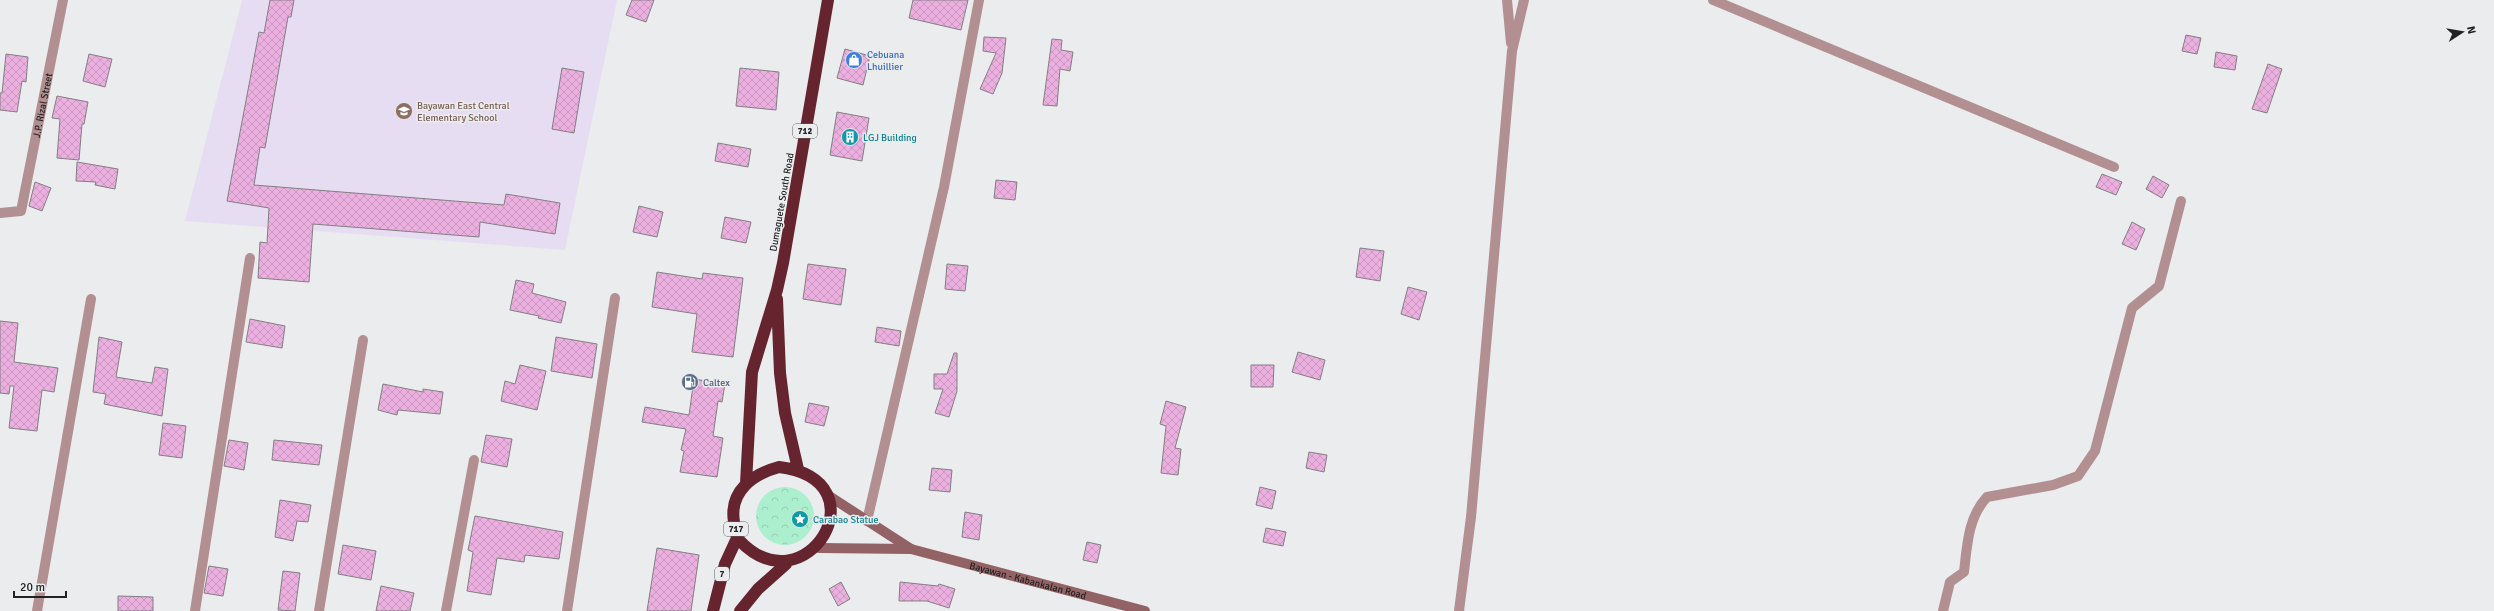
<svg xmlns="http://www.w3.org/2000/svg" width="2494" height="611" font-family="Signika,sans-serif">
<defs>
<pattern id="forest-crowns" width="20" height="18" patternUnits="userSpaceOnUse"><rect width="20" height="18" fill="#acefcf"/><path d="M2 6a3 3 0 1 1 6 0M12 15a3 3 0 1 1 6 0" fill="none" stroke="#94cdb1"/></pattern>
<pattern id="building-cross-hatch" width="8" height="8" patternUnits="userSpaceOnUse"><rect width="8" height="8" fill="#ecb0e0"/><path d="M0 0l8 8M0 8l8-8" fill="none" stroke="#ca97c0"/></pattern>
</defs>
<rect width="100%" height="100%" fill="#ebecee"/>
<path fill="#e7ddf2" d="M242 0H617L565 250 185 221Z"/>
<path fill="url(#forest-crowns)" d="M756 516a29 29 0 1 1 58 0a29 29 0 1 1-58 0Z"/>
<path fill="url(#building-cross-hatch)" stroke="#817f81" d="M270 0H294L291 17H288L265 148 260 147 254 185 504 205 506 194 560 203 555 234 480 222 479 237 313 224 309 282 258 278 260 242 267 243 269 208 227 201 259 32 264 33Z
M632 0H654L646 22 626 15Z
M913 0H968L961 30 909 18Z
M2186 35 2201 38 2197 54 2182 51Z
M984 37 1006 38 1002 73 993 94 980 89 996 53 983 51Z
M1052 39 1062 40 1061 50 1073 52 1070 71 1060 69 1057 106 1043 105Z
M845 49 870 56 863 85 837 78Z
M2216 52 2237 56 2235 70 2214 67Z
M6 54 28 57 26 82 22 81 17 112 0 110V93H2Z
M89 54 112 59 105 87 83 81Z
M2268 64 2282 69 2267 113 2252 109Z
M562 68 584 72 574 133 552 129Z
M740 68 779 72 776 110 736 106Z
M57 96 88 102 84 124H82L79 160 57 158 60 119 52 118Z
M837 112 869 118 862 161 830 155Z
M718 143 751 149 748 167 715 161Z
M77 162 118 169 115 189 95 185 96 182 76 181Z
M2102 174 2122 182 2116 195 2096 187Z
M2153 176 2169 185 2162 198 2146 189Z
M996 180 1017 182 1015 200 994 198Z
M35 182 51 188 42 211 29 206Z
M639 206 663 212 657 237 633 232Z
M725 217 751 222 746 243 721 238Z
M2132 222 2145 229 2136 250 2122 244Z
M1360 248 1384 251 1380 281 1356 277Z
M808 264 846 269 841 305 803 299Z
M947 264 968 266 965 291 945 289Z
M657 272 702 279 703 273 743 278 733 357 692 352 697 314 652 307Z
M516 280 534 284 532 293 566 302 561 323 538 318 539 316 510 310Z
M1408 287 1427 292 1419 320 1401 314Z
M250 319 285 326 282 348 246 342Z
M0 321 18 323 14 362 58 368 54 392 42 390 37 431 9 428 14 386H10L9 394 0 393Z
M877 327 901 331 899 346 875 342Z
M99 337 122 342 116 377 152 383 155 367 168 369 162 416 104 404 106 394 93 392Z
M556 337 597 344 592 378 551 371Z
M1298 352 1325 360 1320 380 1292 372Z
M954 353H957V391L949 417 935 413 943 389H934V374H947Z
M520 365 546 371 537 410 501 401 505 381 515 384Z
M1251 365H1274L1273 387H1251Z
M694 379 725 384 722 402 718 401 713 436 723 438 717 477 680 472 684 451 681 450 686 429 642 422 645 407 689 415Z
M383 384 423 392V389L443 392 440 414 398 410 397 415 378 410Z
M1166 401 1186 407 1175 448 1181 449 1178 475 1161 473 1166 426 1160 424Z
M809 403 829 407 824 426 805 422Z
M163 423 186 426 182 458 159 455Z
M486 435 512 439 507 467 481 462Z
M229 440 248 443 244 470 224 466Z
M274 440 322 445 319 465 272 460Z
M1309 452 1327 455 1324 472 1306 468Z
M932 468 952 470 950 492 929 490Z
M1260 487 1276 491 1272 509 1256 505Z
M280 500 311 505 308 522 297 521 293 541 275 537Z
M965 512 982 515 979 540 962 537Z
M475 516 563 532 559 559 525 555 524 562 497 558 491 595 467 591 473 552 468 550Z
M1266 528 1286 532 1283 546 1263 542Z
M1087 542 1101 545 1097 563 1083 560Z
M343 545 376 551 371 580 338 574Z
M657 548 699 555 691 611H647Z
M209 566 228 569 223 596 204 593Z
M283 571 300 573 295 611 278 610Z
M841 582 850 599 838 606 829 589Z
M900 582 938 586 939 584 955 589 949 608 927 601H899Z
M381 586 414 593 410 611H376Z
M118 596 153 597V611H118Z"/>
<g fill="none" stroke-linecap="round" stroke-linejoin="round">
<g stroke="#b28f91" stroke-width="10">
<path d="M1507 0 1511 43"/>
<path d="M1713 0 2114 167"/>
<path id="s1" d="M0 213 21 211 63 0"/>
<path d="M867 521 944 187 979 0"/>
<path d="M37 611 91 299"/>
<path d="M195 611 250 258"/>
<path d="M319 611 363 340"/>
<path d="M446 611 474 460"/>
<path d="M567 611 615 298"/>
<path d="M1459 611 1471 517 1512 51 1524 0"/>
<path d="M1943 611 1950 582 1964 572C1967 546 1968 517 1987 497L2053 485 2078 476 2095 451 2132 308 2159 286 2181 201"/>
</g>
<g stroke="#936265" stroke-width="10">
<path d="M826 494 911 549"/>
<path id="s2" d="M819 548 911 549 1145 611"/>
</g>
<path stroke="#66252e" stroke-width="12" d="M777 299 780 373 785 413 798 469
M779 467C885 480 806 611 739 540 735 536 735 528 734 522 729 491 753 474 779 467Z
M746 483 752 372 777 290 783 263 828 0
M713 611 725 564 737 538
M740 611 758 589 786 564"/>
</g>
<defs>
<g id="shop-disc" transform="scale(0.9)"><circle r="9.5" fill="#3f7fe0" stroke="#ebecee"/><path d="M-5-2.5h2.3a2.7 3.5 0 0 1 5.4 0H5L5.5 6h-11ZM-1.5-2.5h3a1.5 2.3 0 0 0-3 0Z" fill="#fff"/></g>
<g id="school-disc" transform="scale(0.9)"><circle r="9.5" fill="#8d6e63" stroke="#ebecee"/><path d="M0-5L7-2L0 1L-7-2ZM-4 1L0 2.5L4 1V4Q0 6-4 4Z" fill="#fff"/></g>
<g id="building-disc" transform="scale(0.9)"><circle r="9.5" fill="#0f9aa8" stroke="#ebecee"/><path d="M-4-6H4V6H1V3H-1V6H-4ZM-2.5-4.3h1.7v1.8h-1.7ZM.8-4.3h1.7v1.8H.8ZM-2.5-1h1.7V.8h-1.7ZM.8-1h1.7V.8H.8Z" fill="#fff"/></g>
<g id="fuel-disc" transform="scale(0.9)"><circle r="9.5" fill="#5c6f8a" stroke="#ebecee"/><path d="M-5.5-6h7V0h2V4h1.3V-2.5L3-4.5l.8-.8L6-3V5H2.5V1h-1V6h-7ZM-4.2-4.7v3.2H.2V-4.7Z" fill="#fff"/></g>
<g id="sight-disc" transform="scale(0.9)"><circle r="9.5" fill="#0f9aa8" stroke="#ebecee"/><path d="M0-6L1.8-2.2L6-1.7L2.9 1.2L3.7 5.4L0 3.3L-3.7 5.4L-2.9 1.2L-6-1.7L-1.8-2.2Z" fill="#fff"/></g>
</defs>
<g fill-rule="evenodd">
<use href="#shop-disc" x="854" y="60"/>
<use href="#school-disc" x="404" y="111"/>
<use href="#building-disc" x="850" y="137"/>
<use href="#fuel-disc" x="690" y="382"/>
<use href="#sight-disc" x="800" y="519"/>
</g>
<g text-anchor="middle" stroke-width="3" stroke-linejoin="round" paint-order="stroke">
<g fill="#ebecee" stroke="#5e5f60" stroke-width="1">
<rect x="793" y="124" width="24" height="14" rx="3"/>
<rect x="724" y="522" width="24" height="14" rx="3"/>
<rect x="715" y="567" width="14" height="14" rx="3"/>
</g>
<g font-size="9" font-weight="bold" fill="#222223">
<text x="805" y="134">712</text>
<text x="736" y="532">717</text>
<text x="722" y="577">7</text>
</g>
<g font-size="10" fill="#366cbe" stroke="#ebecee" text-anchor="start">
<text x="867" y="58">Cebuana<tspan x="867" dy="12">Lhuillier</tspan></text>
</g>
<g font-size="10" fill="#222223" stroke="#ebecee">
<text dy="4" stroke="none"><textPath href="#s1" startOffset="129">J.P. Rizal Street</textPath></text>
<text transform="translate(781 202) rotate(-80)" y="4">Dumaguete South Road</text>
<text dy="4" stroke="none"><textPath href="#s2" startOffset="213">Bayawan - Kabankalan Road</textPath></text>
</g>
<g font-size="10" fill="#785e54" stroke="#ebecee" text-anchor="start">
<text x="417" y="109">Bayawan East Central<tspan x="417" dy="12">Elementary School</tspan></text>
</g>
<g font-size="10" fill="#0d838f" stroke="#ebecee" text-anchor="start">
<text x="863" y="141">LGJ Building</text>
<text x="813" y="523">Carabao Statue</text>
</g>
<g font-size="10" fill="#4e5e75" stroke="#ebecee" text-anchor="start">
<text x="703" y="386">Caltex</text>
</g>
</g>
<g transform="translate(2462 32) rotate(78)" stroke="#ebecee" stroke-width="3" paint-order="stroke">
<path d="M0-3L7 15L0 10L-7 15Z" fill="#222223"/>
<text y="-6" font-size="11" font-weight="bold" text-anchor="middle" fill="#222223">N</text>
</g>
<path d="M14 591v6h52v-6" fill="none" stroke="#222223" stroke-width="2"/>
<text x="20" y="591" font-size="12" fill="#222223" stroke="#ebecee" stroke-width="3" paint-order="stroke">20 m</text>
</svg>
